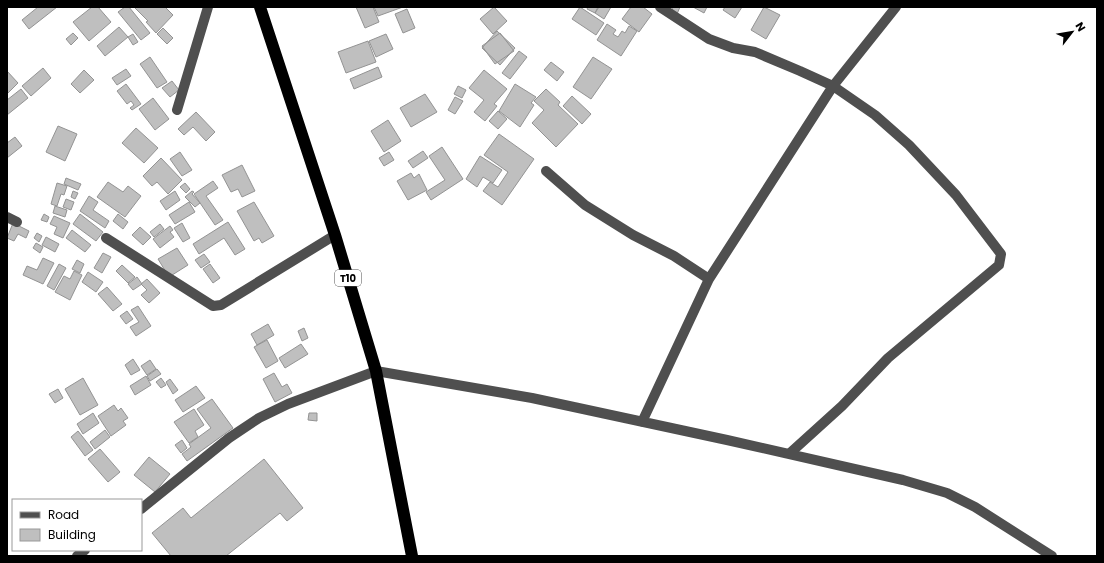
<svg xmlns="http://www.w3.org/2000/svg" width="1104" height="563" font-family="Poppins,sans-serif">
<rect width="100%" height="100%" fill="#fff"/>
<path fill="#bfbfbf" stroke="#939393" d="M38 7H57L29 29 22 20Z
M92 7H98L111 22 89 41 73 22Z
M125 7H129L150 33 141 40 118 12Z
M134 7H165L173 15 156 33 146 22 148 21Z
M356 7H373L379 22 365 28Z
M374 7H403L378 16Z
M494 7 507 21 493 34 480 19Z
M580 7 604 23 596 35 572 19Z
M588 7H598L595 13 587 9Z
M599 7H611L604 19 595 13Z
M631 7H643L652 14 639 32 622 19Z
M673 7H680L677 14 671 11Z
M693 7H707L704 13Z
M725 7H742L735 18 723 10Z
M764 7 780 15 766 39 751 30Z
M407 9 415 28 403 33 395 14Z
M607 24 616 30 613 34 618 37 622 31 625 33 629 26 637 31 621 56 597 40Z
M119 27 128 37 105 56 97 46Z
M163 28 173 38 167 44 157 34Z
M497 31 515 48 500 65 482 48Z
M73 33 78 38 71 45 66 39Z
M500 33 514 51 495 64 482 46Z
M133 34 138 42 133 45 128 37Z
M386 34 393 49 376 57 369 41Z
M368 41 376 62 346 73 338 52Z
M519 51 527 57 510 79 502 73Z
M150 57 167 82 157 88 140 64Z
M593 57 612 69 591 99 573 87Z
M551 62 564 72 557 81 544 70Z
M378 67 382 77 354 89 350 79Z
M43 68 51 78 31 96 22 86Z
M126 69 131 76 117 85 112 78Z
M84 70 94 80 80 93 71 84Z
M484 70 507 89 494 104 497 106 485 121 474 112 484 100 469 88Z
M7 71 18 83 7 94Z
M172 81 179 90 170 97 162 88Z
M126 84 141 104 132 110 130 108 134 105 131 101 127 104 117 91Z
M515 84 536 97 531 103 534 105 520 127 499 111Z
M458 86 466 90 462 98 454 94Z
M21 89 28 98 7 115V100Z
M546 89 560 102 558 105 578 124 556 147 532 123 544 110 534 101Z
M425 94 437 112 411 127 400 108Z
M572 96 591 114 582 124 563 106Z
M455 97 463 101 455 114 448 110Z
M153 98 169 119 155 130 139 109Z
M498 111 507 119 498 129 489 121Z
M196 112 215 132 206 141 193 127 184 135 178 129Z
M388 120 401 141 384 152 371 131Z
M58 126 77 134 65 161 46 152Z
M136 128 158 148 144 163 122 143Z
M499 134 534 159 502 205 483 191 490 182 498 187 508 172 484 155Z
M15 137 22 146 7 158V143Z
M442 147 463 179 431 200 426 192 445 180 429 156Z
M423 151 428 158 413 168 408 161Z
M180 152 192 170 182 176 170 159Z
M389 152 394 160 384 166 379 158Z
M480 156 502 170 493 183 483 177 477 187 466 179Z
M161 158 182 180 168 194 157 182 152 186 143 176Z
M242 165 255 191 242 197 238 189 231 192 222 175Z
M411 173 414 178 419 174 427 190 408 200 397 181Z
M66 178 81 184 78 190 64 184Z
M213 181 218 188 206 196 223 220 215 225 194 194Z
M108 182 123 192 128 186 141 196 125 217 97 197Z
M57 183 67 186 64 195 61 194 57 206 51 204Z
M185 183 190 189 186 193 180 187Z
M73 191 78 193 75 199 71 197Z
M175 191 180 200 166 210 160 201Z
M192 191 194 192 192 194 200 203 195 207 185 197Z
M89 196 98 202 93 210 109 221 105 228 80 211Z
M66 199 74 202 71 210 63 207Z
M189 202 195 212 175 224 169 215Z
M254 202 274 236 262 243 259 238 254 241 237 211Z
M55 206 67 210 65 217 53 213Z
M44 214 49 217 47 222 41 220Z
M80 214 103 232 96 241 73 224Z
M118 214 128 222 123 229 113 221Z
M54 216 70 223 63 238 54 234 57 227 50 224Z
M228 222 245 249 235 255 224 238 199 254 193 244Z
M13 223 29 231 26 238 18 234 14 241 7 238Z
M182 223 190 238 183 242 174 228Z
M160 224 164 229 154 237 150 232Z
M170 226 173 230 170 232 174 237 160 248 153 239Z
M140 227 151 237 143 245 132 235Z
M72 230 91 245 85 252 66 238Z
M37 233 42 236 39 242 34 238Z
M46 237 59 244 55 252 42 245Z
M36 243 43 247 40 253 33 248Z
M177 248 188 265 169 277 158 259Z
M103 253 111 257 102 273 94 268Z
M204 254 210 262 201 268 195 260Z
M43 258 54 263 43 284 23 275 27 266 37 270Z
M77 260 84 264 80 273 72 269Z
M59 264 66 268 54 290 47 286Z
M210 264 220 278 213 283 203 269Z
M122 265 135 277 128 283 116 271Z
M74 271 82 275 70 300 55 292 64 276 70 279Z
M88 272 103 282 96 292 82 282Z
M137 277 142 284 133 290 128 284Z
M147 279 160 293 149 303 141 295 147 290 141 284Z
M107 287 122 304 113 311 98 294Z
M138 306 151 326 136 336 130 327 139 322 131 310Z
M127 311 133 319 126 324 120 316Z
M268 324 274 335 257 345 251 334Z
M304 328 308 338 302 341 298 331Z
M267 340 278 361 266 368 254 347Z
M301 344 308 354 285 368 279 358Z
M133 359 140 370 131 375 125 365Z
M150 360 156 369 147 375 141 366Z
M157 369 161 374 150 381 147 376Z
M274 373 282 387 287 384 292 393 275 402 263 379Z
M146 376 151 385 135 395 130 386Z
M83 378 98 405 80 415 65 389Z
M161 378 166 385 161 388 156 382Z
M170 379 178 390 173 394 166 382Z
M196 386 205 398 183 412 175 400Z
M58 389 63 398 55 403 49 394Z
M212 399 233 428 187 461 182 454 191 447 189 444 211 428 197 409Z
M114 405 118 411 121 408 128 418 123 421 126 425 111 436 98 416Z
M194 409 204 425 195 431 198 437 189 443 174 422Z
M93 413 99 423 83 434 77 424Z
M309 413H317V421L308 420Z
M105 430 110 437 95 449 90 442Z
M78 431 93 450 85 456 71 437Z
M182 440 187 448 181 453 175 445Z
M100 449 120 472 108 482 88 459Z
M149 457 170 474 155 492 134 475Z
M264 459 303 508 287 521 280 513 226 556H171L152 533 183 508 191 518Z"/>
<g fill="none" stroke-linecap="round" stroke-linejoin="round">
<path stroke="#4f4f4f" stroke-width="10" d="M660 7 709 39 733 48 755 52 800 71 833 86 875 115 909 145 956 195 1001 254 999 265 888 358 842 406 789 454
M177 110 208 7
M546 171 585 205 633 235 674 256 709 279
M7 217 17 222
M106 238 213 306 221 305 335 235
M642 422 709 279 833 86 896 7
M141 509 229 438 259 418 288 404 376 371 532 398 727 440 903 480 947 493 975 507 1052 556
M77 556 85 550"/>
<path stroke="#000" stroke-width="12" d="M260 7 335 235 376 371 412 556"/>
</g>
<g text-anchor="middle" stroke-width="4" stroke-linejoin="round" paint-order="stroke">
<rect fill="#fff" stroke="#4c4c4c" stroke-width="1" x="335" y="270" width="26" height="16" rx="3"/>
<g font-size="10" font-weight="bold" fill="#000">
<text x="348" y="282">T10</text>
</g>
</g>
<rect width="1104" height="563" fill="none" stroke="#000000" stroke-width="16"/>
<rect x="12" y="499" width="130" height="52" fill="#ffffff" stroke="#999999"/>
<rect x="20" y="512" width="20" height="6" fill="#4f4f4f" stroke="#999999"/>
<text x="48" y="519" font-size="12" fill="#000000">Road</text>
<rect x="20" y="529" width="20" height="12" fill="#bfbfbf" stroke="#999999"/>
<text x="48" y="539" font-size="12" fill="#000000">Building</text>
<g transform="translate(1072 32) rotate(59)" stroke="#ffffff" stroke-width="3" paint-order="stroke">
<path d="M0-3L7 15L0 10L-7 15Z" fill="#000000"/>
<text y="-6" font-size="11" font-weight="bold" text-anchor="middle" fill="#000000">N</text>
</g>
</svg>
